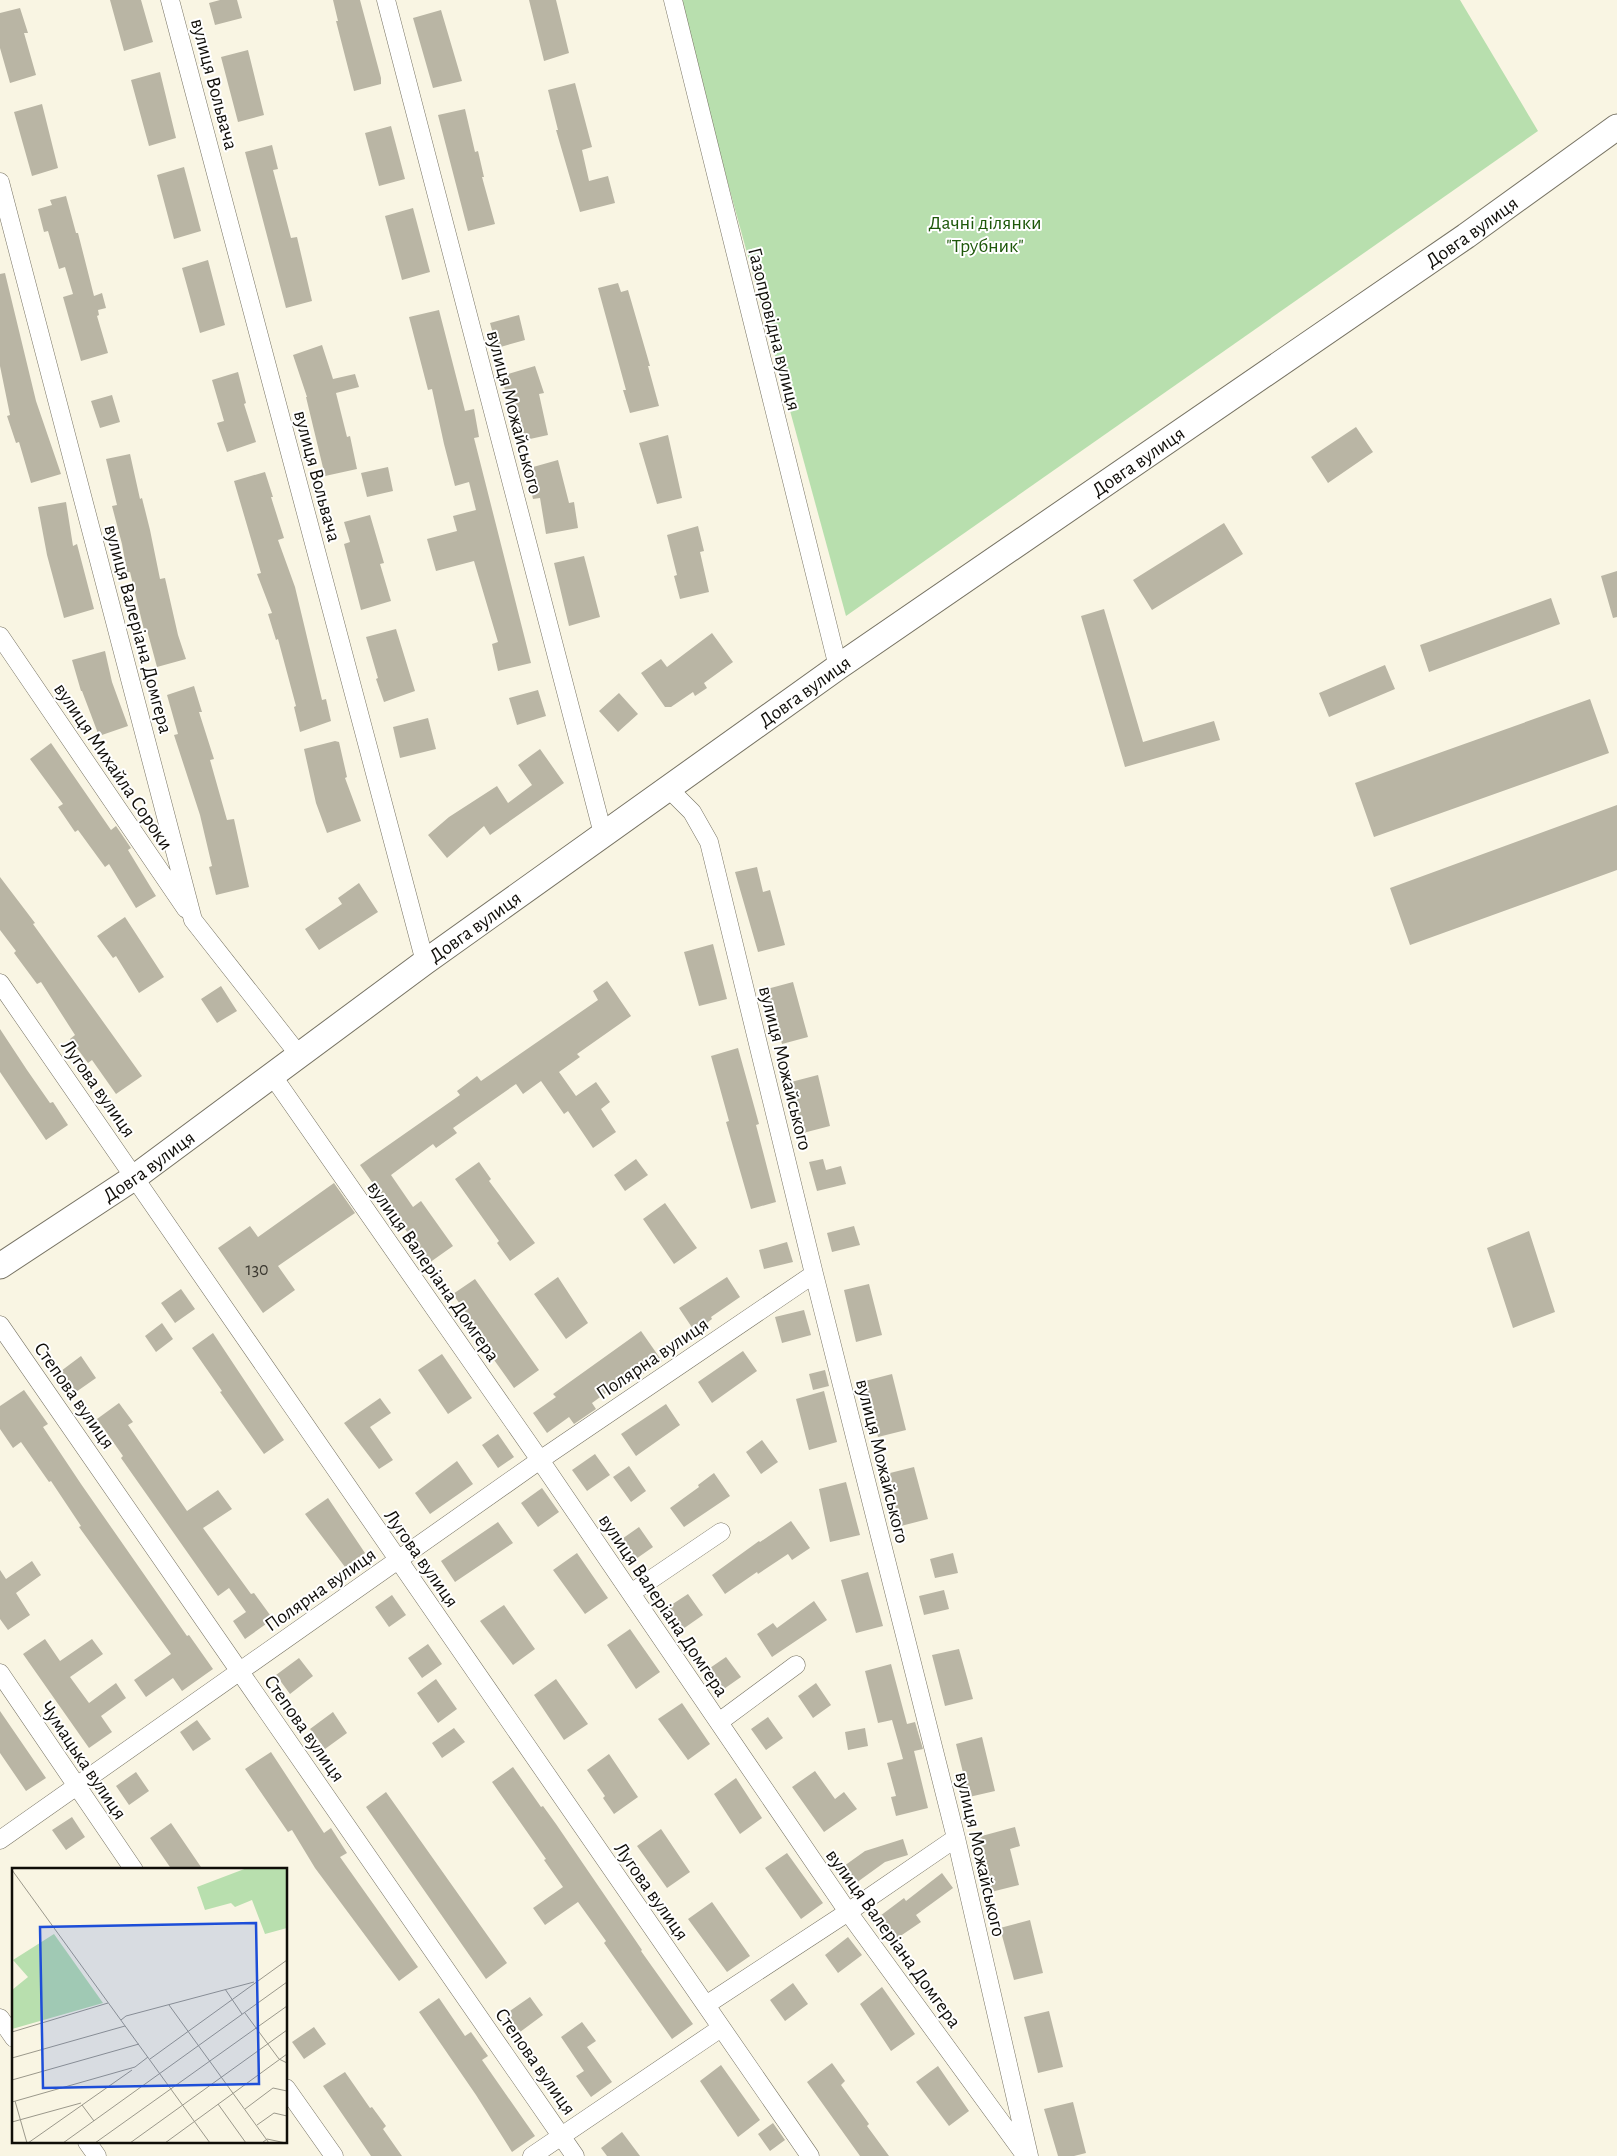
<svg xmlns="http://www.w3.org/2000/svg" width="1617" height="2156" font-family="'Alegreya Sans',sans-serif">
<rect width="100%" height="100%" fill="#f9f5e3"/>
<path fill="#b8dfae" d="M678 0H1460L1538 131 846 616Z"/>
<path fill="#b9b5a4" d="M110 0H141L153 42 124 51Z
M220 0H237L242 18 215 25 209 3Z
M333 0H360L381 78V84L354 91 336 21H338Z
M529 0H556L569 53 544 61Z
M20 8 28 33H24L36 75 10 83 0 48V13Z
M441 10 462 81 433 88 413 18Z
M248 50 264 115 238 122 221 57Z
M160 72 176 138 149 146 131 80Z
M575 83 592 147 582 150 589 181 608 176 615 203 580 212 556 130H558L548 90Z
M42 104 58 168 32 176 14 112Z
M465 109 475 152 478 151 484 177H482L495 224 468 231 438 115Z
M391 126 405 179 379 186 365 133Z
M272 145 278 169 273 170 291 238 297 237 312 301 286 308 245 152Z
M184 167 201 231 174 239 157 175Z
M66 196 76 233H78L94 296 102 293 106 308 98 310 99 315 97 316 108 353 81 361 63 297 73 294 65 267 59 269 48 231 44 232 38 209 52 205 50 200Z
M413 208 430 272 402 280 385 216Z
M208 260 225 325 200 333 182 268Z
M5 273 36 401 61 474 31 483 19 442 16 443 7 416 10 415 0 366V274Z
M618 283 621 292 628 290 650 366H648L659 406 630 413 623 390H626L598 288Z
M439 310 465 411 474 409 479 437 474 438 531 663 498 671 492 644 498 642 474 561 436 571 427 539 457 531 453 516 476 510 469 482 455 486 444 444 432 389 428 390 409 317Z
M519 315 525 340 497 348 490 323Z
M322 345 333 379 355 374 359 387 336 393 347 437 350 436 357 469 325 476 306 397H307L293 355Z
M535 366 544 393 539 394 548 435 521 441 512 403 509 404 501 376Z
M238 372 246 403 244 404 256 442 227 452 217 423 224 421 212 380Z
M112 395 120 422 100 428 91 401Z
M1356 427 1373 452 1328 483 1311 457Z
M668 435 682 498 657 504 639 443Z
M130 454 140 499 142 498 150 530 160 579 165 578 178 635 186 659 157 667 147 630H144L130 572H127L122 544 112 506 117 505 106 459Z
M558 460 569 503 574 502 578 528 546 534 540 498 533 499 526 469Z
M388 467 393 491 367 497 361 473Z
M265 472 273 497H271L284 538 278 540 295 587 322 700 326 699 331 721 300 732 294 707 296 706 278 639 276 640 268 614 272 613 257 574 261 573 234 481Z
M66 502 73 546 77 544 94 609 64 618 47 555 38 507Z
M370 515 384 563 380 564 391 601 361 610 344 544 350 542 344 522Z
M1224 523 1243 554 1152 610 1133 580Z
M698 526 704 551 700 552 709 592 680 599 674 576 677 575 667 535Z
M584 556 600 617 569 626 554 563Z
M1617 571V617L1613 618 1601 576Z
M1551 598 1560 624 1429 672 1420 645Z
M1104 609 1143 742 1214 721 1220 740 1125 767 1081 616Z
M396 629 415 691 384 702 376 679 378 678 366 637Z
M712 633 733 662 704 683 707 688 695 696 693 692 671 707H665L641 673 661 659 667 667Z
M105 651 112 682 128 726 99 736 82 691H81L72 660Z
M1385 665 1395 689 1329 717 1319 693Z
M194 686 202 712H199L214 759 210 760 227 820 234 819 249 887 216 895 209 867 212 866 200 815 174 735 178 734 167 695Z
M538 690 546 716 517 725 509 698Z
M619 693 638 714 618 732 599 711Z
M1590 699 1609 753 1374 837 1355 783Z
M428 718 436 749 400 758 393 727Z
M335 741 339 742 347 777 345 778 361 821 327 833 316 803 304 749Z
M51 743 111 830 116 826 131 848 128 850 156 896 136 908 109 864 105 867 78 830 75 832 58 807 63 804 30 759Z
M540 749 564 783 490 835 484 826 447 858 428 835 449 817 497 786 508 803 532 785 518 765Z
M1617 805V870L1410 945 1390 888Z
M757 867 763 892 770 890 785 945 758 952 735 872Z
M0 877 35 923 33 924 142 1076 116 1094 92 1060 88 1063 70 1039 75 1035 41 982 37 984 14 953 16 951 0 930Z
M359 883 378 912 319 950 305 929 342 904 338 898Z
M125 917 164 977 139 993 116 956 113 958 97 936Z
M713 944 727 999 699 1006 684 952Z
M607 981 631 1016 577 1054 580 1057 559 1072 576 1096 596 1082 610 1102 601 1109 616 1132 593 1148 568 1111 564 1114 541 1081 523 1094 516 1084 453 1128 457 1133 436 1148 433 1144 391 1175 413 1207 421 1201 453 1246 429 1263 360 1165 460 1095 457 1091 477 1076 481 1081 598 1000 593 991Z
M793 982 808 1037 782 1044 767 989Z
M221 986 237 1011 217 1023 201 999Z
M0 1029 27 1070 50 1103 53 1102 68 1125 46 1140 0 1072Z
M738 1048 759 1124 756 1125 776 1202 751 1209 726 1122 729 1121 711 1056Z
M818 1075 830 1126 803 1133 791 1082Z
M636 1159 648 1175 625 1191 614 1175Z
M823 1159 826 1170 841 1166 846 1184 817 1191 809 1162Z
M479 1162 491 1179 489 1181 535 1243 510 1261 497 1243 499 1241 455 1179Z
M334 1183 355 1213 278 1266 295 1290 263 1313 218 1248 250 1226 258 1237Z
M665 1203 697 1248 674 1264 643 1219Z
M854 1226 860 1245 832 1252 827 1233Z
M1529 1231 1555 1312 1513 1328 1487 1248Z
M787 1242 793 1262 764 1269 759 1250Z
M558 1277 588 1323 566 1339 534 1294Z
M727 1277 740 1297 711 1317 712 1319 695 1332 679 1308Z
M475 1279 539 1370 514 1388 492 1357 495 1355 453 1294Z
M869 1284 882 1335 856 1342 844 1290Z
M181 1289 195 1309 175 1323 161 1303Z
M804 1310 811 1335 782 1343 775 1317Z
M162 1323 173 1339 156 1352 145 1336Z
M641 1331 662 1361 628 1384 625 1379 592 1403 596 1409 574 1424 569 1417 547 1433 533 1413 556 1397 553 1394Z
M213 1333 284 1440 264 1454 220 1392 222 1391 192 1348Z
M743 1351 757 1371 712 1403 698 1382Z
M442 1354 472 1398 448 1414 418 1370Z
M81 1356 96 1378 76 1392 61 1371Z
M825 1370 829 1386 813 1390 809 1374Z
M892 1374 906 1430 878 1437 865 1381Z
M24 1390 48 1424 43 1427 81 1484 187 1636 189 1635 213 1669 182 1691 173 1678 146 1697 134 1680 171 1654 79 1527 81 1526 51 1481 49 1482 21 1442 13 1448 0 1429V1406Z
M824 1391 837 1442 809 1450 796 1399Z
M380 1398 391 1413 370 1427 393 1460 379 1469 344 1423Z
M119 1403 133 1422 128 1425 187 1511 218 1490 232 1509 203 1528 251 1594 254 1593 273 1619 245 1639 233 1621 246 1612 229 1588 218 1596 121 1458 123 1456 97 1419Z
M666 1404 680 1425 636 1456 621 1434Z
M498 1434 514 1457 498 1468 482 1445Z
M762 1440 778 1462 761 1474 746 1452Z
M595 1454 610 1475 587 1491 572 1470Z
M457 1461 473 1484 430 1514 415 1493Z
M629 1466 646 1491 631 1502 613 1477Z
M914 1467 928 1519 901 1526 886 1474Z
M714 1473 730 1496 684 1527 670 1508 699 1487 698 1485Z
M846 1482 860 1535 830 1542 819 1489Z
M542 1488 559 1512 538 1527 521 1503Z
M328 1498 365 1553 345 1567 305 1514Z
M791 1521 810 1548 792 1560 788 1554 758 1574 757 1572 725 1594 712 1575 759 1541 760 1542Z
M498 1522 513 1543 455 1582 441 1561Z
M639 1527 653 1547 633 1561 619 1541Z
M577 1553 608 1598 585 1614 553 1570Z
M953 1553 958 1573 935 1578 930 1559Z
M32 1561 41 1575 16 1593 30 1615 8 1630 0 1619V1570L6 1579Z
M868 1572 883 1626 856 1633 841 1580Z
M944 1590 949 1609 924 1615 919 1596Z
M688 1594 703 1615 680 1631 665 1609Z
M392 1595 406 1615 389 1627 375 1607Z
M814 1601 827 1620 772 1657 757 1634 773 1623 777 1628Z
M504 1605 535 1649 513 1665 480 1621Z
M630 1629 660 1672 636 1689 607 1645Z
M45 1639 60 1661 92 1639 103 1654 70 1677 89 1703 116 1683 126 1698 101 1716 112 1732 89 1748 23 1654Z
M428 1644 442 1664 422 1678 408 1658Z
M959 1649 973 1699 945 1706 932 1655Z
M726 1657 741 1677 721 1691 707 1670Z
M299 1658 313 1676 290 1694 276 1675Z
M891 1664 907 1724 915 1722 920 1739 923 1749 914 1751 928 1808 896 1816 891 1797 896 1796 887 1763 903 1759 892 1720 878 1723 865 1671Z
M436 1679 457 1709 438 1723 417 1693Z
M556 1679 588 1724 564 1740 534 1695Z
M816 1683 831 1705 813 1718 798 1696Z
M682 1703 710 1744 688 1760 658 1719Z
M0 1711 46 1778 26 1791 0 1753Z
M333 1712 347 1733 325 1749 310 1729Z
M768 1717 783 1738 766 1750 751 1729Z
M197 1720 211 1739 193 1751 180 1732Z
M454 1728 465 1742 442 1758 432 1743Z
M865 1728 868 1746 848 1750 845 1732Z
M982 1737 995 1791 969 1797 956 1744Z
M271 1752 324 1833 331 1828 347 1853 340 1857 418 1967 399 1981 315 1868 292 1830 288 1832 245 1769Z
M609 1754 638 1797 614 1814 603 1798 605 1796 587 1770Z
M513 1767 541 1807 543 1806 556 1824 642 1950 641 1951 693 2024 672 2039 604 1943 606 1941 578 1902 545 1925 533 1908 563 1887 544 1860 546 1859 492 1782Z
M815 1771 835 1799 844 1792 857 1809 824 1832 792 1787Z
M136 1772 149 1791 129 1805 116 1786Z
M736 1778 762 1818 740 1834 714 1794Z
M386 1792 507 1963 486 1979 366 1807Z
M72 1817 85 1837 66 1850 52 1830Z
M171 1823 203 1870H172L150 1838Z
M1015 1827 1020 1846 1010 1849 1019 1885 991 1892 978 1837Z
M661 1829 690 1872 667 1888 637 1846Z
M903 1839 908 1855 885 1862 856 1883 844 1866 865 1851Z
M787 1853 823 1903 801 1919 765 1868Z
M942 1873 953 1888 916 1915 921 1922 896 1939 880 1916 904 1898 906 1901Z
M712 1902 750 1956 727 1972 688 1919Z
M1030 1920 1043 1973 1014 1980 1000 1928Z
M848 1937 862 1955 838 1973 825 1955Z
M793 1983 808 2004 785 2021 770 2000Z
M882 1987 915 2034 891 2051 860 2004Z
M530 1997 543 2015 520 2032 507 2013Z
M439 1998 465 2036 471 2032 488 2056 482 2060 535 2136 512 2152 476 2095 419 2012Z
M1049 2011 1063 2067 1038 2073 1024 2017Z
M582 2022 596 2041 587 2047 612 2082 591 2097 576 2076 584 2071 561 2037Z
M314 2027 326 2044 304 2059 292 2042Z
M832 2063 845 2081 841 2085 869 2124 867 2126 889 2156H860L807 2082Z
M721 2065 760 2120 738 2137 700 2081Z
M938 2066 969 2111 949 2126 916 2082Z
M345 2072 370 2108 372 2107 386 2126 383 2129 402 2156H371L323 2086Z
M1073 2102 1086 2153 1074 2156H1058L1044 2109Z
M773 2123 785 2140 770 2151 758 2134Z
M622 2132 640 2156H607L601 2148Z"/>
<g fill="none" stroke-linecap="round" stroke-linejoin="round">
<g stroke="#777364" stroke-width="19">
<path id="street" d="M170 0 425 962
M386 0 603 834
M673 0 838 667
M0 182 193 920 299 1055
M0 636 186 909
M669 789 692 812 709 842 814 1274 956 1838 1029 2156
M0 983 810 2156
M272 1075 540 1460 848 1912 1025 2155
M0 1325 575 2156
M631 1593 721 1532
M0 1673 134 1870
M719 1722 796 1665
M0 1840 540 1460 814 1274
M706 2005 848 1912 956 1838
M0 2018 14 2038
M286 2088 334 2156
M87 2142 97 2156
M532 2156 721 2028"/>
</g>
<g stroke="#777364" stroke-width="27">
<g id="secondary">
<path id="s1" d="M0 1266 135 1177 425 962 838 667 1466 236 1617 127"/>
</g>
</g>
<use href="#street" stroke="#fff" stroke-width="18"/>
<use href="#secondary" stroke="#fff" stroke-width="25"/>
</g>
<g text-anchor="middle" stroke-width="4" stroke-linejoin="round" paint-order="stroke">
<g font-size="18" fill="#3a372f">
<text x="257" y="1275">130</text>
</g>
<g font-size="20" fill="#0f0d08" stroke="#fff">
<text transform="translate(215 84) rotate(75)" y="7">вулиця Вольвача</text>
<text dy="7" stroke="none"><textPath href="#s1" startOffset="1799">Довга вулиця</textPath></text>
<text transform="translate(775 329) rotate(76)" y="7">Газопровідна вулиця</text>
<text transform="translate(515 412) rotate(75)" y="7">вулиця Можайського</text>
<text dy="7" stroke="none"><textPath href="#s1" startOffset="1394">Довга вулиця</textPath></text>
<text transform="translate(318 476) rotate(75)" y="7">вулиця Вольвача</text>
<text transform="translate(139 629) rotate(75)" y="7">вулиця Валеріана Домгера</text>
<text dy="7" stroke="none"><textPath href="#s1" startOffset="989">Довга вулиця</textPath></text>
<text transform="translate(114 766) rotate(56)" y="7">вулиця Михайла Сороки</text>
<text dy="7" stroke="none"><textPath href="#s1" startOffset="584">Довга вулиця</textPath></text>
<text transform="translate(786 1068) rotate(76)" y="7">вулиця Можайського</text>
<text transform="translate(99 1088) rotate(55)" y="7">Лугова вулиця</text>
<text dy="7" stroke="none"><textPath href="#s1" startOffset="179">Довга вулиця</textPath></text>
<text transform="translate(434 1271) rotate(55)" y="7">вулиця Валеріана Домгера</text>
<text transform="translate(652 1358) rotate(-34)" y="7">Полярна вулиця</text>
<text transform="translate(75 1395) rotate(55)" y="7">Степова вулиця</text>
<text transform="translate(883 1461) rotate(76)" y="7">вулиця Можайського</text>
<text transform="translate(422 1558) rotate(55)" y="7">Лугова вулиця</text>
<text transform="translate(320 1589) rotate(-35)" y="7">Полярна вулиця</text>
<text transform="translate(664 1605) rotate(56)" y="7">вулиця Валеріана Домгера</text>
<text transform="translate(305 1728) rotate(55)" y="7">Степова вулиця</text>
<text transform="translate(84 1760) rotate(56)" y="7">Чумацька вулиця</text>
<text transform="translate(981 1854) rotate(77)" y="7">вулиця Можайського</text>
<text transform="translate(652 1891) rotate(55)" y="7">Лугова вулиця</text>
<text transform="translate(894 1938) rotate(54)" y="7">вулиця Валеріана Домгера</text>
<text transform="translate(536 2061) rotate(55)" y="7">Степова вулиця</text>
</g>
<g font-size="20" fill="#1d5709" stroke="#fff">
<text x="985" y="229">Дачні ділянки<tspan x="985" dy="23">"Трубник"</tspan></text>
</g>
</g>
<g transform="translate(12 1868)">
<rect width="275" height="275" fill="#f9f5e3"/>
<path d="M235 0H275V60L253 66 240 32 223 39 219 35 193 42 185 19ZM42 66 91 135 0 161V122L16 109 1 92Z" fill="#b8dfae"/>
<path fill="none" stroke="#9b988b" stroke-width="1" d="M0 2 198 275M213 121 230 146M157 137 257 275M233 145 267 191 275 195M109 152 114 148 242 114M0 164 96 135M0 190 113 158M138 191 275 92M0 212 127 176M3 233 15 275M0 234 123 199 136 189M206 236 234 275M70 237 82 253M233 241 261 220 275 223M0 254 69 235M245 257 262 245 275 248M16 275 120 202M51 275 275 114M83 275 275 138M118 275 275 162M153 275 275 186M250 275 255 271 274 275"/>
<path fill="#1d4ed8" fill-opacity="0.15" stroke="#1d4ed8" stroke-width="2.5" d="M244 55 247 216 31 220 28 59Z"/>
<rect width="275" height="275" fill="none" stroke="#0f0d08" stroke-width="2.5"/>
</g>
</svg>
